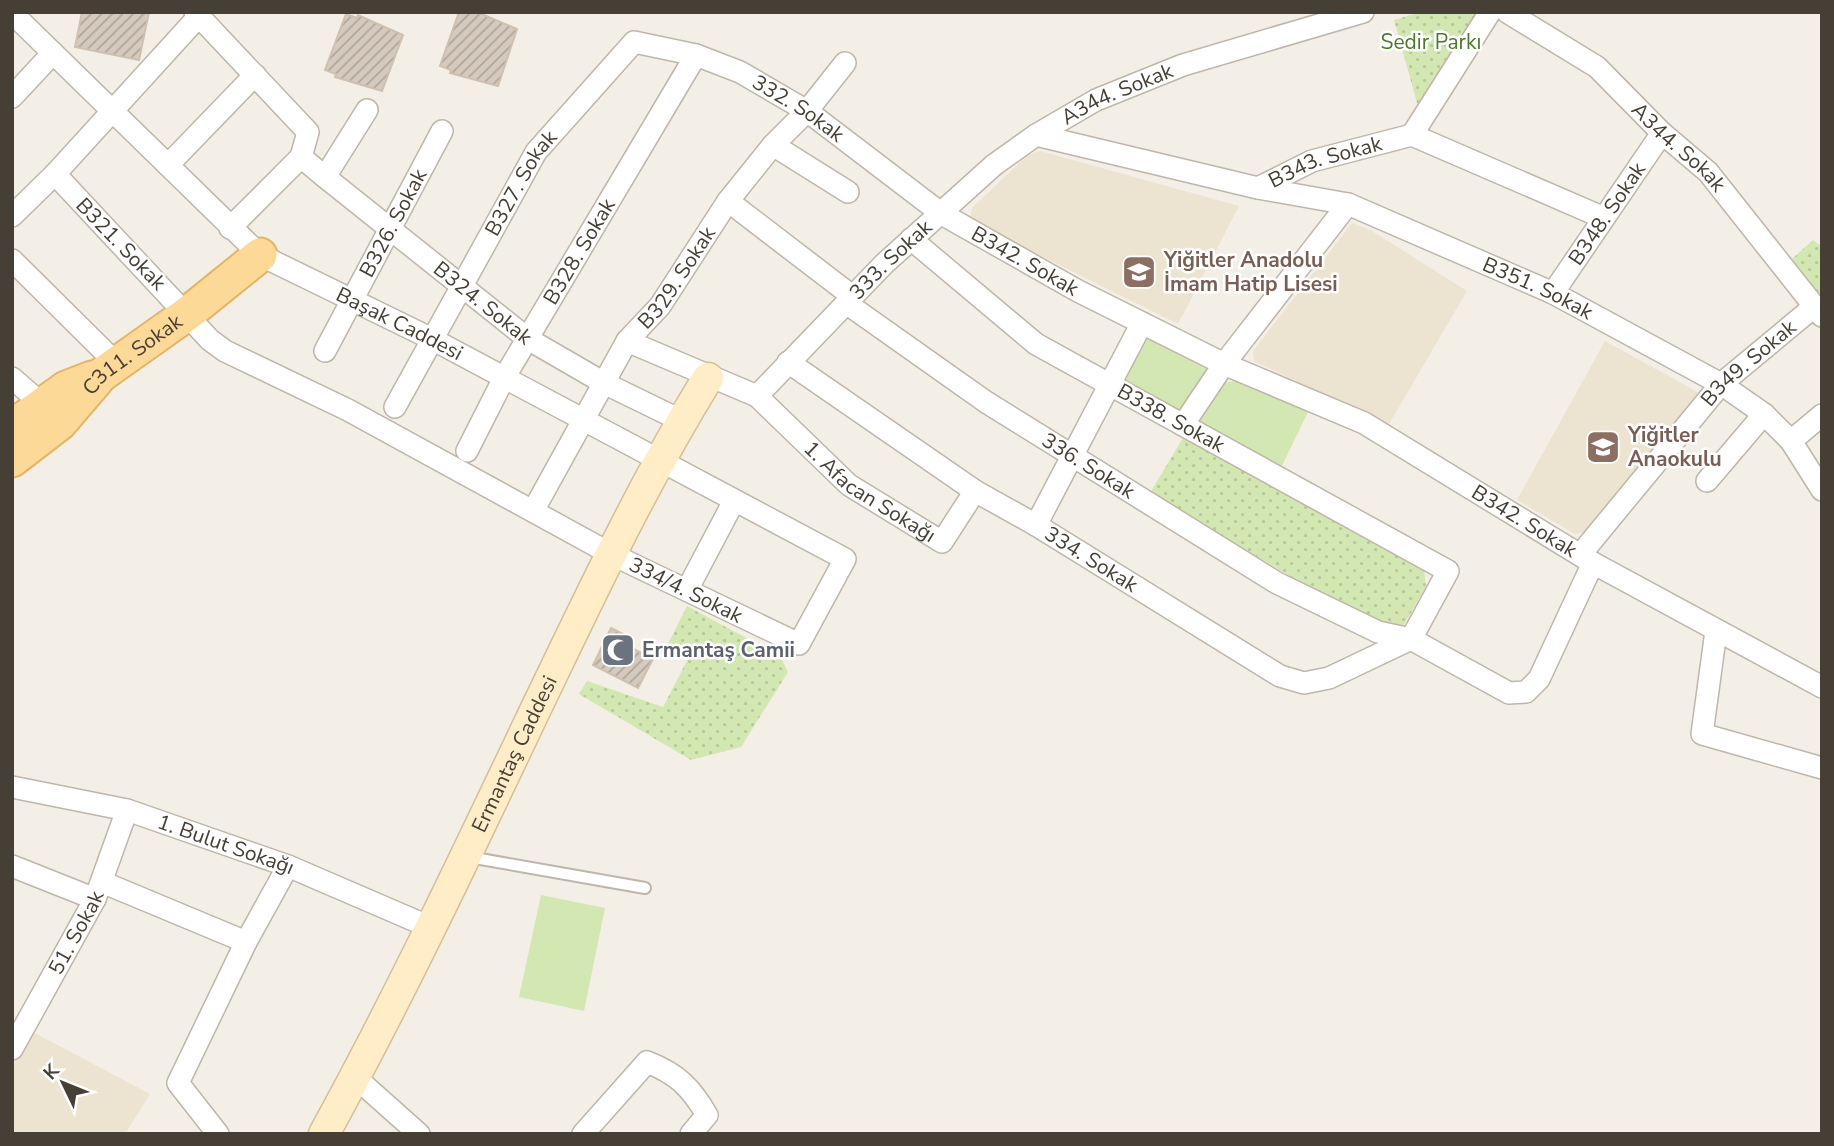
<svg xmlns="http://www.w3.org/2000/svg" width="1834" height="1146" font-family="'Nunito Sans',sans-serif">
<defs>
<pattern id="park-dots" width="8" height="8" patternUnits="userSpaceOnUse" patternTransform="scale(1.75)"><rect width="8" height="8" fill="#d2e7b1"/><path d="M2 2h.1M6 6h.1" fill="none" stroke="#b6c799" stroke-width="1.8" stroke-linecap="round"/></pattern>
<pattern id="building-hatch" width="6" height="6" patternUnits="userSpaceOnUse" patternTransform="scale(1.75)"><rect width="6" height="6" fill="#d5cabd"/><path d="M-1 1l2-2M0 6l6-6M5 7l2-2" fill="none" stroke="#afa59a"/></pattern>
</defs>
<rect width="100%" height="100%" fill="#f3efe7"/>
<path fill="#ece3d1" d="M1040 151 1239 206 1178 324 969 220 973 207 1028 155Z
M1352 223 1372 231 1467 291 1389 424 1254 361 1253 351Z
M1605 341 1703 395 1589 531 1575 534 1517 500Z
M31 1031 150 1094 125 1134H12V1068Z"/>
<path fill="#d2e7b1" d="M1144 336 1209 370 1180 413 1121 377Z
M1237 381 1309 410 1279 472 1196 421 1219 383Z
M541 895 605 908 584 1011 519 997Z"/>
<path fill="url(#park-dots)" d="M1421 12H1478L1419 110 1394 20Z
M1813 240 1822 247V307L1790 266 1792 259Z
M1183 438 1424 569 1426 586 1401 630 1383 631 1150 493Z
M687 606 780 656 788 672 741 747 691 760 579 694 587 681 663 707 690 655 668 644Z"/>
<path fill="url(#building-hatch)" stroke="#cfc1b0" stroke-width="2" d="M82 12H149L139 60 75 47Z
M459 12H477L517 29 498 86 450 73 451 70 440 66Z
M346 14 357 18 358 15 403 35 382 91 335 77 336 74 325 70Z
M611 628 623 634 620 642 653 659 638 688 593 665Z"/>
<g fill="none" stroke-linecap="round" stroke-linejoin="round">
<g stroke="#bfb6aa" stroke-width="14">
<path id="service" d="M469 857 645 888"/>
</g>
<g stroke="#bfb6aa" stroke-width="24">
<g id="minor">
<path id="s1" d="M195 12 308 132 301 157 325 177 528 339 604 383 682 421"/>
<path id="s2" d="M1507 12 1597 67 1662 133 1708 172 1822 316"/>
<path id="s3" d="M12 13 260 255 432 339 845 559 799 644 611 554 348 410 225 351 210 340 55 174"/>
<path d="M12 97 53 53"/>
<path id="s4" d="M1036 135 1258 188 1312 161 1412 135 1604 218"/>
<path d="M1412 135 1490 12"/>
<path d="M773 145 848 192"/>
<path d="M168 165 255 75"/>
<path d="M325 177 367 110"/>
<path id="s5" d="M1258 188 1348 204 1553 293 1721 384 1764 414 1791 441 1822 490"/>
<path d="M728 201 852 296"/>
<path d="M12 216 55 174 199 16"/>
<path d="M230 228 301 157"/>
<path d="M12 260 116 363"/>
<path id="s6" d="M1553 293 1662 133"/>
<path id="s7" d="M846 303 986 402 1277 583 1378 632 1411 639 1509 693 1526 692 1539 679 1593 563"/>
<path id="s8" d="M627 341 757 396 849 485 942 542 975 491"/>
<path id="s9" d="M325 351 442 131"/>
<path id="s10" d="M788 362 975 491 1036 525 1280 676 1304 683 1329 678 1411 639 1448 571 1036 344 911 239"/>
<path d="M12 378 43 405"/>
<path id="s11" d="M757 396 884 264 994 165 1036 135 1096 100 1183 65 1363 12"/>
<path id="s12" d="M395 407 536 152 634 42 696 55 740 72 807 111 942 214 1078 291 1224 364 1364 423 1593 563 1822 687"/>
<path d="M1183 425 1224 364 1348 204"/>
<path d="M1791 441 1822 415"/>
<path id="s13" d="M467 451 504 378 696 55"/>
<path d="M1707 481 1764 414"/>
<path id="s14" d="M533 511 627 341 660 306 728 201 773 145 807 111 845 63"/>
<path d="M1036 525 1142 323"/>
<path id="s15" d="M1580 555 1721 384 1815 306"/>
<path d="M687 590 734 501"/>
<path d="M1716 631 1702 734 1822 768"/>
<path id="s16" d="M12 787 127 810 288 866 432 928"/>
<path d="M12 866 95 899"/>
<path d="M102 882 246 942 288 866"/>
<path id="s17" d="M12 1049 95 899 127 810"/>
<path d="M355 1077 419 1134"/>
<path d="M218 1134 178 1083 246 942"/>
<path d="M583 1134 647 1062C678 1074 691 1088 707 1115L691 1134"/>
</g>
</g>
<g stroke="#d3bf98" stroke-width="33">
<g id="secondary">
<path id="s18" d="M324 1134C398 999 464 860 530 721 586 605 640 488 708 378"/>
</g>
</g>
<g stroke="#e2b567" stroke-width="37">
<g id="primary">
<path d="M12 427 66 388 92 378"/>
<path id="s19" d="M12 460 60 423 101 375 187 314 260 255"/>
</g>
</g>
<use href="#service" stroke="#fff" stroke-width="10"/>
<use href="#minor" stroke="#fff" stroke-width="21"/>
<use href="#secondary" stroke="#feedc7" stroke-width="30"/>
<use href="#primary" stroke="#fcd997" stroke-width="33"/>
</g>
<defs>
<g id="school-square" transform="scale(1.75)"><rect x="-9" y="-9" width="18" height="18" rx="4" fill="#8d6e63" stroke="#fff"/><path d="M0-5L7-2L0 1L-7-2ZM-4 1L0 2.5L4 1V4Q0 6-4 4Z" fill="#fff"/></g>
<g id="mosque-square" transform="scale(1.75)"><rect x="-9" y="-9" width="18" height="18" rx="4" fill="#6b7280" stroke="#fff"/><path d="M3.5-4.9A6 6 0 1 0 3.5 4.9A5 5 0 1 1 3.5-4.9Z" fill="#fff"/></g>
</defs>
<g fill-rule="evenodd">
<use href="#school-square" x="1139" y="272"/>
<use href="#school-square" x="1603" y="447"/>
<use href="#mosque-square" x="618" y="650"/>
</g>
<g text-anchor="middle" stroke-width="5" stroke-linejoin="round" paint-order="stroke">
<g font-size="21" fill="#4d772a" stroke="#fff">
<text x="1431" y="49">Sedir Parkı</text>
</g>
<g font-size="21" fill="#463f36" stroke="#fff">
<text dy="7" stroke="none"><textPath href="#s11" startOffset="474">A344. Sokak</textPath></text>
<text dy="7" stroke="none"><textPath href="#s12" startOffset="618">332. Sokak</textPath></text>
<text dy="7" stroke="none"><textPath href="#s2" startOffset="220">A344. Sokak</textPath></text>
<text dy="7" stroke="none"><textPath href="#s4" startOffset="301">B343. Sokak</textPath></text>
<text dy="7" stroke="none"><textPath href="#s12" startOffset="257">B327. Sokak</textPath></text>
<text dy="7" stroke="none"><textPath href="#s6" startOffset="96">B348. Sokak</textPath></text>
<text dy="7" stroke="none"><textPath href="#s9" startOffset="145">B326. Sokak</textPath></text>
<text transform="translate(121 244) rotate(46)" y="7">B321. Sokak</text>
<text dy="7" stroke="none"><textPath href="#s13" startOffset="229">B328. Sokak</textPath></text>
<text dy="7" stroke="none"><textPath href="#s11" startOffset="191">333. Sokak</textPath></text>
<text dy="7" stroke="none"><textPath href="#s12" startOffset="892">B342. Sokak</textPath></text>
<text dy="7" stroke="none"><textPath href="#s14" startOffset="275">B329. Sokak</textPath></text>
<text dy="7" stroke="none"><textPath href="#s5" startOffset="299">B351. Sokak</textPath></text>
<text dy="7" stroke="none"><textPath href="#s1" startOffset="424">B324. Sokak</textPath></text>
<text dy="7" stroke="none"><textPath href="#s3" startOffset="502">Başak Caddesi</textPath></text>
<text dy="7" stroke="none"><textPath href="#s19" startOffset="161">C311. Sokak</textPath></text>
<text dy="7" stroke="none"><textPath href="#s15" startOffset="256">B349. Sokak</textPath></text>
<text transform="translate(1171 418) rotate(29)" y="7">B338. Sokak</text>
<text dy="7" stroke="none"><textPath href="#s7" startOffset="292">336. Sokak</textPath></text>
<text dy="7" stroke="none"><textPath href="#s8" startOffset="290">1. Afacan Sokağı</textPath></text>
<text dy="7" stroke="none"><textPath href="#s12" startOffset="1456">B342. Sokak</textPath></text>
<text dy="7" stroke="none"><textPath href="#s10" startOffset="362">334. Sokak</textPath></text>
<text transform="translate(686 590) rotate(26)" y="7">334/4. Sokak</text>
<text dy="7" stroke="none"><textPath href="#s18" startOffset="425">Ermantaş Caddesi</textPath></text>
<text dy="7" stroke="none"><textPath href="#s16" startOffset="222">1. Bulut Sokağı</textPath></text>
<text dy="7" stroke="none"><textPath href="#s17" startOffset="133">51. Sokak</textPath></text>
</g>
<g font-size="21" font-weight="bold" fill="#785e54" stroke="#fff" text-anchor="start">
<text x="1164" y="267">Yiğitler Anadolu<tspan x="1164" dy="24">İmam Hatip Lisesi</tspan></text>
<text x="1628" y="442">Yiğitler<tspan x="1628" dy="24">Anaokulu</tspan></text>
</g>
<g font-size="21" font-weight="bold" fill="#5b616d" stroke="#fff" text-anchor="start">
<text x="642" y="657">Ermantaş Camii</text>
</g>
</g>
<rect width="1834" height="1146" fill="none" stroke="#463f36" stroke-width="28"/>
<g transform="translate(63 1083) rotate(313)" stroke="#ffffff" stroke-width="5" paint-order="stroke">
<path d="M0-5L12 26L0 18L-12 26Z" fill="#463f36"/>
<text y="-10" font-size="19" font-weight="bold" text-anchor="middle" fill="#463f36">K</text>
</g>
</svg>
